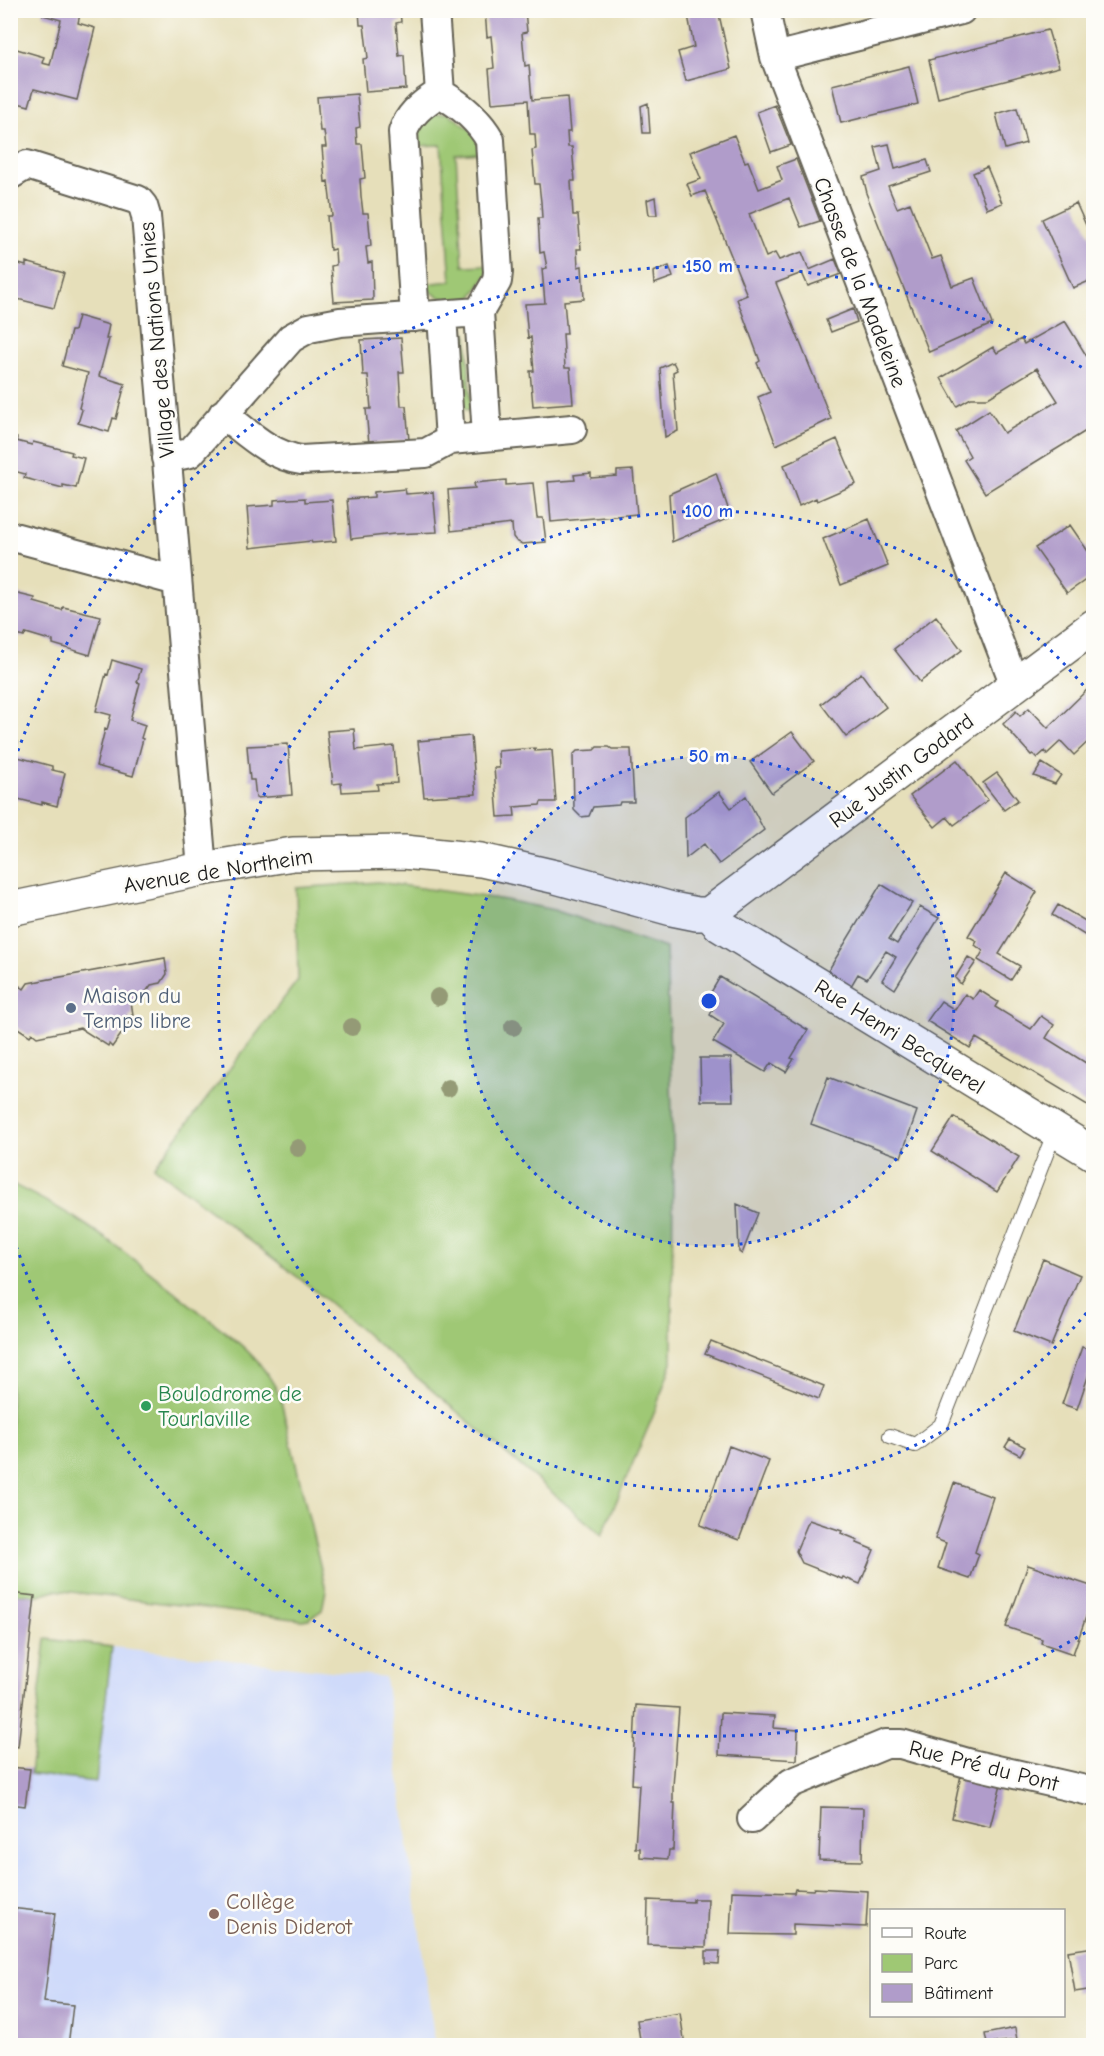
<svg xmlns="http://www.w3.org/2000/svg" width="1104" height="2056" font-family="'Comic Neue',sans-serif">
<rect width="100%" height="100%" fill="#fdfcf7"/>
<filter id="ink" filterUnits="userSpaceOnUse"><feTurbulence type="fractalNoise" baseFrequency=".0167" numOctaves="2"/><feDisplacementMap in="SourceGraphic" scale="12" xChannelSelector="R" yChannelSelector="G"/><feConvolveMatrix kernelMatrix="1 2 1 2 8 2 1 2 1" color-interpolation-filters="sRGB"/></filter>
<filter id="wash" filterUnits="userSpaceOnUse"><feTurbulence type="fractalNoise" baseFrequency=".008" numOctaves="4" result="noise"/><feDisplacementMap in="SourceGraphic" scale="24" xChannelSelector="R" yChannelSelector="G"/><feGaussianBlur stdDeviation="1.35" result="paint"/><feColorMatrix in="noise" values="0 0 0 0 0 0 0 0 0 0 0 0 0 0 0 0 0 1.4 0 .05"/><feComposite in="paint" operator="in"/></filter>
<g filter="url(#wash)">
<rect width="100%" height="100%" fill="#e6dfba"/>
<path fill="#cfdafa" d="M112 1647 385 1677 435 2045 11 2046V1767L30 1769V1774L95 1781Z"/>
<path fill="#9fc874" stroke="#5e7248" stroke-width="1.5" d="M448 113 479 136 480 153 456 155 463 266 487 265 488 274 471 298C453 303 439 300 425 287V284L451 281 441 145 414 146 413 134 432 114Z
M461 331 467 333 471 410 468 411 462 408 455 338 458 332Z
M378 882 506 900 554 910 666 948 673 1139 672 1362 653 1416 602 1535 313 1289 154 1167 298 980 296 888Z
M10 1183C32 1194 55 1205 75 1218 117 1244 154 1276 192 1306 225 1332 264 1357 280 1397L326 1590 322 1610 309 1619 302 1620 55 1590 35 1596 11 1593Z
M46 1639 112 1647 96 1782 30 1774Z"/>
<g id="blocks">
<path fill="#b09cca" d="M44 10H81L78 23 95 28 77 100 34 89 29 106 10 101V47L44 57 42 63 50 65 61 20 43 15Z
M359 10H400L401 22 396 23 399 56 404 55 406 89 366 92 363 59 368 58 364 25H360Z
M485 10H525L527 32 522 33 525 66 529 65 532 100 567 97 570 132H567L568 147H572L575 181H571L573 215H578L581 249H577L578 267 582 266 584 299 564 301 567 334H563L565 368H570L573 403 533 406 530 371H534L531 337 528 338 525 304 545 303 542 269 547 268 544 252 540 253 538 218H542L541 202 539 184H535L532 150 536 149 535 134H530L528 100 492 103 489 69 494 68 491 36 487 37Z
M687 10H718L731 69 686 81 678 52 694 47Z
M1048 30 1059 67 938 98 929 60Z
M909 66 918 104 841 123 832 85Z
M357 94 360 127 356 128 357 144H362L365 178 360 179 361 196 363 213H368L371 246 366 247 368 263 372 262 373 300 334 302 331 266 336 265 335 249 330 250 327 216H332L330 198 328 181 325 182 322 147H326L324 131H320L317 97Z
M648 103 650 133H643L641 106Z
M775 105 791 145 771 152 757 112Z
M1017 108 1026 143 1005 149 996 114Z
M734 135 745 162 748 161 759 189 782 180 777 166 796 159 820 221 801 227 789 198 749 214 766 257 775 253 779 260 802 252 809 270 835 259 841 274 808 286 802 273 776 283 831 419 776 445 758 397 770 392 757 363 760 361 737 299 747 295 705 191 692 196 687 184 701 179 690 152Z
M889 144 895 169 927 160 931 172 888 186 897 208 910 203 932 259 941 256 952 286 974 278 992 324 929 352 866 193H867L863 177 881 171 875 147Z
M987 167 1002 203 987 209 973 173Z
M655 197 657 215H649L647 200Z
M1076 203 1094 243V279L1073 288 1042 219Z
M12 262 26 266V262L64 273 54 308 17 299V297L10 295Z
M669 266 673 277 654 284 653 272Z
M853 309 857 322 831 332 826 320Z
M78 316 109 325 106 339H109L99 376 125 384 116 419 113 418 109 432 78 423 82 410 79 408 88 373 62 366 71 331H74Z
M1065 321 1094 368V426L985 493 964 460 970 456 956 431 989 410 1004 433 1058 401 1037 368 988 398H971L957 406 941 378 993 347 997 353 1021 339 1024 344Z
M401 338 404 372H399L401 406H406L409 440 369 444 366 409H371L368 375H363L361 340Z
M673 362 677 370 673 372 678 431 665 437 660 368Z
M10 436 17 438 16 441 32 445 33 442 72 452 71 455 84 458 76 488 63 485V488L24 478 25 474 10 470Z
M837 439 856 484 817 501 816 498 799 506 784 465 800 458V456Z
M633 470 637 514 551 522 548 482 575 480 574 475 591 473V478L617 476V471Z
M716 473 731 517 672 542 669 494Z
M506 480V485L533 483 537 518H543L546 542 522 544 516 541 513 537 512 524 451 531 448 490 475 488 474 483Z
M405 489 406 494 433 492 437 532 394 534 351 539 347 499 374 497V492Z
M305 498V502L332 500 336 541 312 543 311 541 250 548 247 507 274 505V500Z
M869 519 888 566 841 585 823 539Z
M1070 525 1094 560V574L1067 593 1035 548Z
M10 592 35 598 34 602 62 610 63 607 101 616 90 655 53 644V641L26 633 24 637 10 633Z
M936 616 962 650 920 682 894 649Z
M112 660 141 669 137 682 140 683 130 720 145 725 141 738 143 739 133 776 96 766 105 729 107 730 111 715 96 711 106 674 108 675Z
M861 673 886 707 846 737 821 704Z
M1094 683V736L1074 755 1061 741 1047 754 1045 751 1037 758 1033 754 1031 755 1003 724 1016 711 1020 716 1029 708 1048 728Z
M354 729 356 750 394 746 397 783 377 784 378 790 342 792 341 783 333 784 327 731Z
M792 732 814 761 772 793 750 762Z
M471 736 476 794 424 797 418 741Z
M10 740 18 742 14 756 52 766V770L65 773 57 806 42 802V805L10 797Z
M288 744 292 795 256 798 254 780H250L247 746Z
M597 747H609L612 749H631L634 802H620L619 805 593 807 589 816 581 817 574 810 573 755 577 751 594 750Z
M535 748V751L552 750 556 802H541L540 805 514 807 515 816 498 817 494 768H499L498 751Z
M957 760 988 800 954 825 947 817 935 827 910 796Z
M1042 763 1061 775 1055 784 1034 776Z
M997 773 1018 800 1004 810 983 783Z
M719 792 731 808 746 796 764 830 719 864 704 844 686 858 685 817Z
M1006 873 1037 892 999 954 1020 966 1011 980 978 960 983 951 975 945 977 941 968 936Z
M881 884 912 903 889 939 897 944 920 907 939 918 895 989 882 980 896 957 886 951 867 979 858 974 851 986 828 971Z
M1058 905 1094 926V941L1052 915Z
M968 957 976 962 961 984 955 978Z
M165 958 167 974 161 983 151 985 141 999 131 1001 133 1015 129 1016 130 1022 112 1047 109 1044 108 1046 80 1028 37 1037 32 1033 30 1036 10 1023V1000L20 986 24 989 28 983Z
M720 977 808 1030 791 1058 794 1059 786 1072 771 1063 765 1072 713 1042 724 1024 710 1015 714 1007 710 1004V994Z
M979 990 998 1002 995 1007 1031 1029 1041 1016 1054 1025 1046 1038 1094 1068V1109L976 1038 970 1048 927 1021 941 1001 955 1010 965 994 973 999Z
M700 1058H731L733 1101H701Z
M828 1077 917 1111 901 1157 811 1124Z
M954 1117 1019 1157 997 1192 932 1151Z
M737 1204 758 1213 742 1254 739 1252Z
M1043 1259 1080 1275 1051 1346 1014 1331Z
M711 1341 824 1386 819 1399 705 1354Z
M1082 1347 1094 1351V1359L1077 1409 1062 1404Z
M1010 1439 1025 1447 1020 1455 1005 1447Z
M729 1446 769 1461 739 1540 700 1525Z
M954 1483 993 1497 975 1552 979 1554 970 1579 938 1568 946 1543 935 1539Z
M809 1520 842 1531 841 1533 858 1540 857 1543 874 1550 860 1584 843 1577 842 1579 802 1563 796 1551Z
M1028 1565 1094 1587V1594L1073 1654 1041 1643 1042 1639 1006 1627Z
M10 1593 35 1596 18 1747 10 1746Z
M636 1705 679 1708 673 1786V1803H675L673 1850H669L668 1859 640 1857V1848H635L639 1785 632 1784Z
M721 1713 775 1716 774 1728 798 1730 797 1760 719 1755Z
M10 1767 30 1769 25 1806 10 1804Z
M961 1775 1001 1784 990 1827 952 1818Z
M821 1807 863 1808 862 1861 819 1860Z
M814 1888 868 1891 866 1927 793 1924V1935L730 1934 732 1891 794 1893 795 1889 813 1890Z
M693 1899H708L706 1947 647 1945 648 1900 693 1902Z
M10 1908 55 1913 44 2002 73 2005 68 2046H10Z
M1094 1947V1989L1075 1992 1068 1951Z
M706 1951H720L719 1964 706 1963Z
M680 2013 685 2046H641L637 2020Z
M1015 2028 1017 2040 987 2044 985 2034Z"/>
</g>
</g>
<g filter="url(#ink)">
<use href="#blocks" fill-opacity="0" stroke="#636053" stroke-width="1.5"/>
<g fill="none" stroke-linecap="round" stroke-linejoin="round">
<g stroke="#636053" stroke-width="16">
<path id="service" d="M890 1436 915 1445 941 1425 1055 1131"/>
</g>
<g stroke="#636053" stroke-width="32">
<path id="minor" d="M434 10 440 93
M765 10 775 57
M961 10 775 57 1015 685
M10 175 27 165 138 200 143 206 146 216 202 869
M442 315 450 440
M415 317 403 132C409 114 424 102 440 93 459 104 479 120 490 140L498 272 497 281 479 312 487 436
M223 414C248 433 269 455 301 460L426 453 450 440 572 429
M166 458 190 453 291 338 309 328 340 322 479 312
M10 536 177 581
M752 1819 791 1783 886 1744H901L971 1764 1094 1792"/>
</g>
<g stroke="#636053" stroke-width="36">
<path id="tertiary" d="M10 909 202 869 293 854 404 852 481 860 556 877 672 909 697 914H709
M709 914 1094 626
M709 914 721 926 1094 1154"/>
</g>
<use href="#service" stroke="#fff" stroke-width="14"/>
<use href="#minor" stroke="#fff" stroke-width="28"/>
<use href="#tertiary" stroke="#fff" stroke-width="33"/>
</g>
<g fill="#949a76">
<circle cx="438" cy="997" r="9"/>
<circle cx="352" cy="1027" r="9"/>
<circle cx="513" cy="1027" r="9"/>
<circle cx="448" cy="1088" r="9"/>
<circle cx="298" cy="1148" r="9"/>
</g>
</g>
<circle cx="709" cy="1001" r="245" fill="#1d4ed8" fill-opacity=".12"/>
<g fill="none" stroke="#1d4ed8" stroke-width="3" stroke-dasharray="3 6">
<circle cx="709" cy="1001" r="245"/>
<path d="M1092 1306A490 490 0 1 1 1092 696"/>
<path d="M1093 1628A735 735 0 0 1 12 1234M12 768A735 735 0 0 1 1093 374"/>
</g>
<circle fill="#5c6f8a" stroke="#fdfcf7" stroke-width="2" cx="71" cy="1008" r="6"/>
<circle fill="#2e9e5b" stroke="#fdfcf7" stroke-width="2" cx="146" cy="1406" r="6"/>
<circle fill="#8d6e63" stroke="#fdfcf7" stroke-width="2" cx="214" cy="1914" r="6"/>
<g text-anchor="middle" stroke-width="5" stroke-linejoin="round" paint-order="stroke">
<g font-size="22" fill="#1c1c1c" stroke="#fdfcf7">
<text transform="translate(861 282) rotate(69)" y="8">Chasse de la Madeleine</text>
<text transform="translate(156 340) rotate(-95)" y="8">Village des Nations Unies</text>
<text transform="translate(901 770) rotate(-37)" y="8">Rue Justin Godard</text>
<text transform="translate(218 870) rotate(-9)" y="8">Avenue de Northeim</text>
<text transform="translate(900 1036) rotate(32)" y="8">Rue Henri Becquerel</text>
<text transform="translate(984 1765) rotate(14)" y="8">Rue Pré du Pont</text>
</g>
<g font-size="22" fill="#4e5e75" stroke="#fdfcf7" text-anchor="start">
<text x="83" y="1003">Maison du<tspan x="83" dy="25">Temps libre</tspan></text>
</g>
<g font-size="22" fill="#27864d" stroke="#fdfcf7" text-anchor="start">
<text x="158" y="1401">Boulodrome de<tspan x="158" dy="25">Tourlaville</tspan></text>
</g>
<g font-size="22" fill="#785e54" stroke="#fdfcf7" text-anchor="start">
<text x="226" y="1909">Collège<tspan x="226" dy="25">Denis Diderot</tspan></text>
</g>
</g>
<circle cx="709" cy="1001" r="9" fill="#1d4ed8" stroke="#fdfcf7" stroke-width="3"/>
<g font-size="18" text-anchor="middle" font-weight="bold" fill="#1d4ed8" stroke="#fdfcf7" stroke-width="5" stroke-linejoin="round" paint-order="stroke">
<text x="709" y="272">150 m</text>
<text x="709" y="517">100 m</text>
<text x="709" y="762">50 m</text>
</g>
<rect width="1104" height="2056" fill="none" stroke="#fdfcf7" stroke-width="36"/>
<rect x="870" y="1909" width="195" height="108" fill="#fdfcf7" stroke="#a3a29f" stroke-width="1.5"/>
<rect x="882" y="1928" width="30" height="9" fill="#ffffff" stroke="#a3a29f" stroke-width="1.5"/>
<text x="924" y="1939" font-size="18" fill="#1c1c1c">Route</text>
<rect x="882" y="1954" width="30" height="18" fill="#9fc874" stroke="#a3a29f" stroke-width="1.5"/>
<text x="924" y="1969" font-size="18" fill="#1c1c1c">Parc</text>
<rect x="882" y="1984" width="30" height="18" fill="#b09cca" stroke="#a3a29f" stroke-width="1.5"/>
<text x="924" y="1999" font-size="18" fill="#1c1c1c">Bâtiment</text>
</svg>
